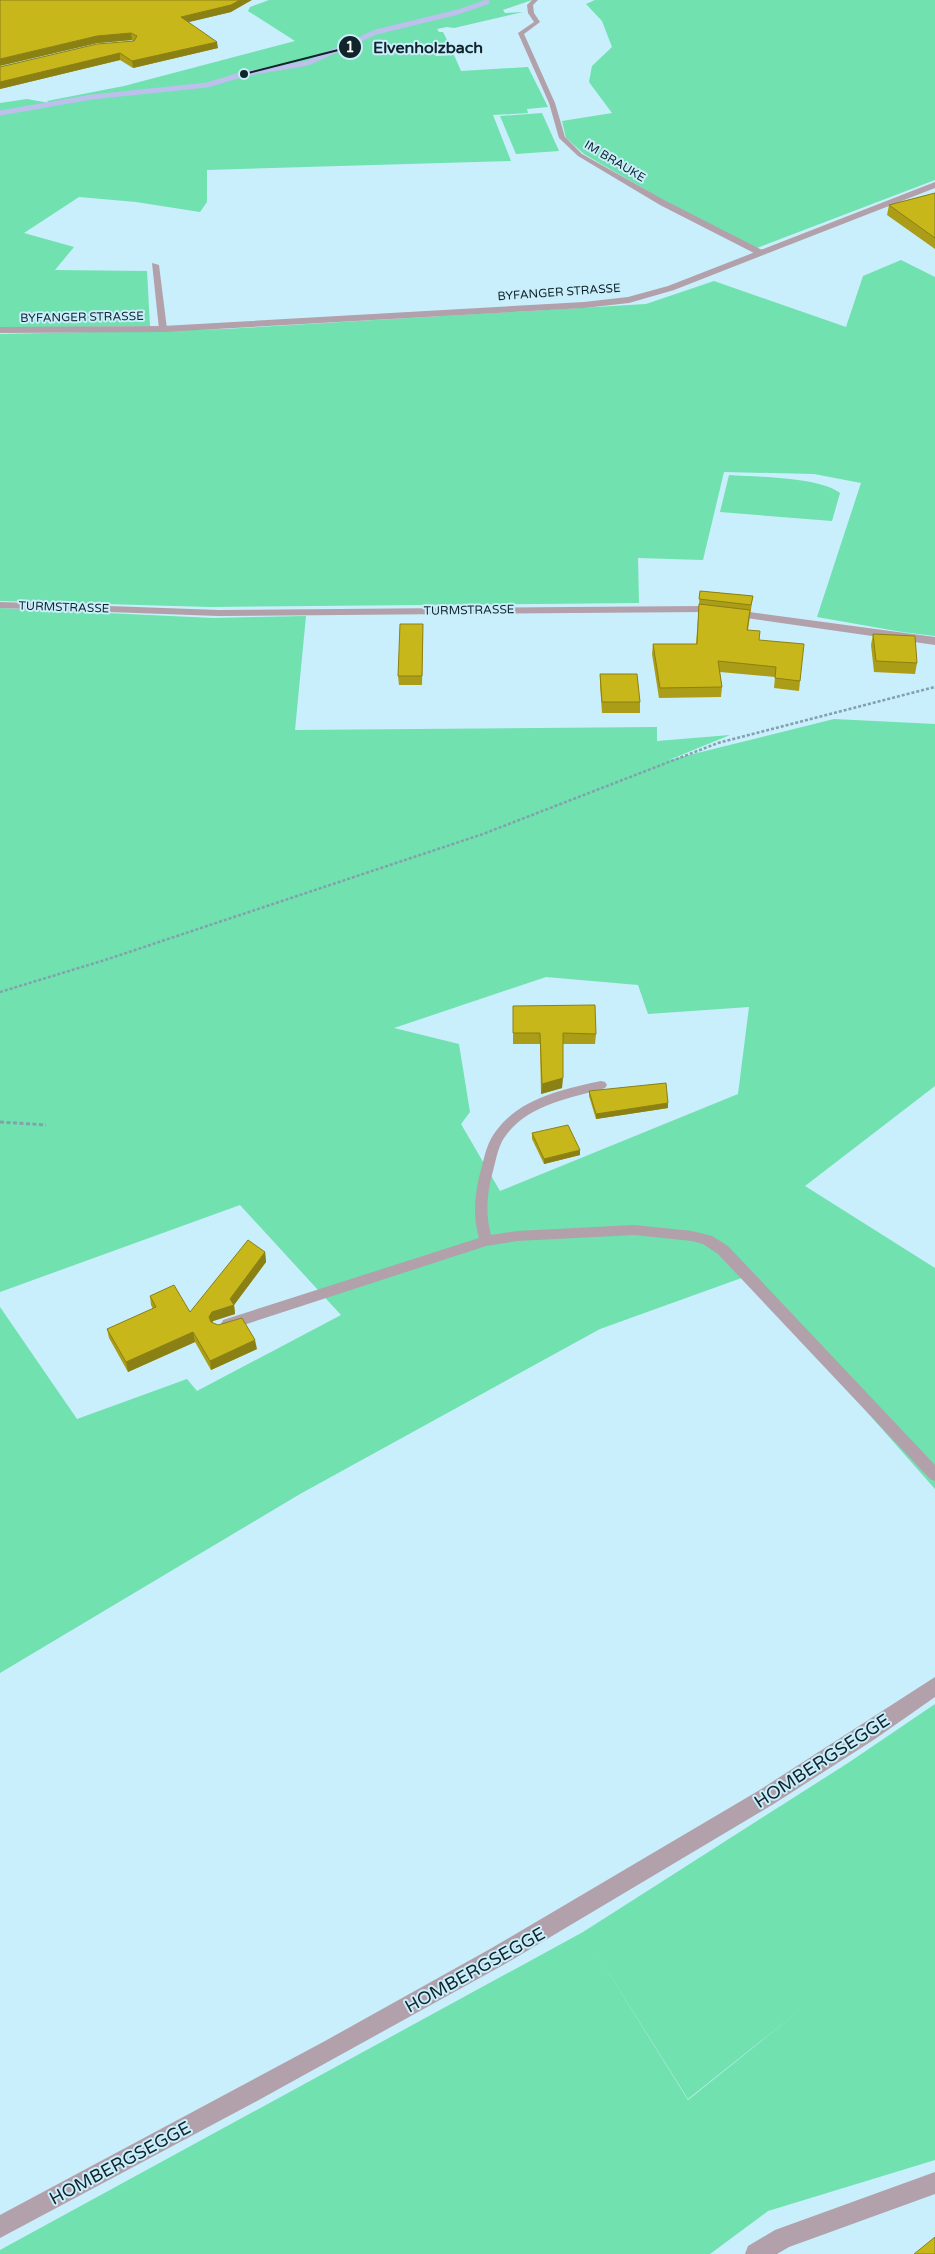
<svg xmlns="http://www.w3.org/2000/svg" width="935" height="2254" font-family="'Varela Round',sans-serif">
<rect width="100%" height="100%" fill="#c9eefc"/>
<path fill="#70e1af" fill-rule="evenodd" d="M269 0H532L503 10 505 13 523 12 454 28 447 27 437 29 439 32H443L448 42 433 48 436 56 454 55 461 71 528 67 548 107 527 109 528 113 493 115 511 161 207 170V202L200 212 136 202 79 197 24 233 74 247 55 270 147 271 150 326 0 328V103L27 99 49 103 47 101 124 86 295 41 248 11 250 7Z
M595 0H935V180L757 248 665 201 584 154 566 138 562 121 612 113 589 82 592 66 612 47 602 21 586 4Z
M542 113 559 151 516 154 500 116Z
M901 260 935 277V636L902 632 817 617 861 483 814 474 724 472 703 560 638 558 639 603 210 607 0 601V334L225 329 646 304 714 281 846 327 863 276Z
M729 475C756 477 820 477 840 493L832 521 720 512Z
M0 608 213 618 306 616 295 730 657 727V741L730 735 669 760 834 719 935 724V1086L805 1186 935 1268V1489L747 1276 600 1329 300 1494 0 1673V1307L77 1419 187 1379 197 1391 341 1315 240 1205 0 1292ZM546 977 638 985 648 1014 749 1007 738 1094 500 1191 461 1124 470 1112 459 1044 394 1028Z
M935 1704V2160L768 2211 710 2254H0V2250L583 1932 848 1763ZM590 1943 688 2099 805 2006 688 2100Z"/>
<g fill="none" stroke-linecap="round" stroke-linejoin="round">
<path stroke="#bdbfec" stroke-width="5" d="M0 113 92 97 207 85 244 74 308 63 376 32 458 12 487 2"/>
<path stroke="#83a1ac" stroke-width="2.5" stroke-dasharray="3 2" stroke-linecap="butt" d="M0 992 105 960 483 834 718 743 935 687"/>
<path stroke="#83a1ac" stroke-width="3" stroke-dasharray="4 2.5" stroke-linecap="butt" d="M0 1122 46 1125"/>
<path fill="#b2a0aa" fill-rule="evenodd" d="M532 0H538L533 5 534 13 540 22 524 34 555 103 565 137 582 154 666 201 762 250V254H756L660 205 578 156 559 138 549 103 518 33 534 22 528 13 527 5Z
M152 263 159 265 167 329 163 331 159 329Z
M601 1081 605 1082 607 1085 605 1088C569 1099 527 1104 504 1138 498 1147 496 1160 493 1171 487 1192 485 1214 491 1235L517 1231 634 1225 692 1231 712 1236 728 1246 935 1465V1481L930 1479 718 1254 703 1244 692 1241 634 1235 517 1241 486 1246 228 1330 223 1328 221 1324 223 1320 479 1238C472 1214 475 1190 482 1166 485 1154 488 1141 496 1131 520 1098 564 1089 601 1081Z"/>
<path fill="#b2a0aa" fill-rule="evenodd" d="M935 182V188L674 290 629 303 584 308 163 332 0 333V327L163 326 584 302 628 297 668 286Z
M0 602 218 610 704 606 935 637V645L704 612 218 616 0 608Z
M935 1677V1697L875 1739 772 1805 505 1964 257 2101 0 2238V2215L325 2041 490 1949 758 1791Z
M935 2172V2194L789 2247 777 2254H745L748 2246 775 2230Z"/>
</g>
<path fill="#ab9d17" d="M0 0 231 12 188 22 218 48 133 68 120 60 0 89V67L133 41 132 40 98 43Z
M935 193V249L887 215 889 205Z
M700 591 753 596 748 630 800 681 799 691 774 688 775 677 720 672 722 687 721 697 659 698 652 654 653 644H696Z
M423 633 422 685H399L398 676Z
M873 634 917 663 915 674 874 672 871 645Z
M600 674 640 702V713H602L600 684Z
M513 1006 596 1034 595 1044H563L562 1088 541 1094 540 1044H513Z
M589 1091 668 1103V1108L596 1119 589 1096Z
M532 1133 580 1155 544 1164 532 1139Z
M265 1252 266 1262 234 1305 235 1314 213 1321 212 1323 257 1349 211 1370 195 1342 128 1372 109 1338 107 1329 153 1309 151 1305 150 1296 190 1312Z"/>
<path fill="#8b8013" d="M240 0H252L231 12 181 24V17Z
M131 33 132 40 98 43 0 66V59L97 36Z
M217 42 218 48 133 68 132 61Z
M120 53V60L0 89V82Z
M563 1078 562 1088 541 1094 542 1084Z
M668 1103V1108L596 1119V1114Z
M580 1150V1155L544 1164V1159Z
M265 1252 266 1262 234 1305 235 1314 213 1321 210 1326 209 1317 212 1312 230 1299Z
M193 1332 195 1342 128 1372 126 1362Z
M255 1340 257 1349 211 1370 210 1361Z"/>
<path fill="#c7b71b" stroke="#8b8013" d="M0 0H240L231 5 181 17 217 42 132 61 120 53 0 82V67L97 44 134 41 137 36 131 33 97 36 0 59Z
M935 193V238L889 205Z
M700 591 753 596 751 605 699 599Z
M699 604 750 610 747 630 760 631 759 640 804 644 800 681 775 678 776 667 718 661 722 687 660 688 653 644H697Z
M400 624H423L422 676H398Z
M873 634 915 636 917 663 876 661Z
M600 674H637L640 702H602Z
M595 1005 596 1034 563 1033V1078L542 1084 540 1033H513V1006Z
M666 1083 668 1103 596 1114 589 1091Z
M568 1125 580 1150 544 1159 532 1133Z
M248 1240 265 1252 230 1299 234 1305 212 1312 209 1317 211 1322 218 1325 242 1318 255 1340 210 1361 193 1332 126 1362 107 1329 156 1307 150 1296 174 1285 190 1312Z
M935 2237V2254H914Z"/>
<g text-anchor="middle" stroke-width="4" stroke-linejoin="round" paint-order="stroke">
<g font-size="12" fill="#11242a" stroke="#c9eefc">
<text transform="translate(615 161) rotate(31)" y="4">IM BRAUKE</text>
<text transform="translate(559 292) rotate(-4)" y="4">BYFANGER STRASSE</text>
<text transform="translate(82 317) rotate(-1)" y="4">BYFANGER STRASSE</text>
<text transform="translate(64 607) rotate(2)" y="4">TURMSTRASSE</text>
<text transform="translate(469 610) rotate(-1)" y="4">TURMSTRASSE</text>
</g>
<g font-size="18" fill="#11242a" stroke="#c9eefc">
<text transform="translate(822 1761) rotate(-33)" y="6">HOMBERGSEGGE</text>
<text transform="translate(475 1970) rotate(-29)" y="6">HOMBERGSEGGE</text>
<text transform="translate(120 2163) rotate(-28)" y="6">HOMBERGSEGGE</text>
</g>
</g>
<path fill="none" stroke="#11242a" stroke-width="2" d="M244 74L350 47"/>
<g fill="#11242a" stroke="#c9eefc" stroke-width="2">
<circle cx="244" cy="74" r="5"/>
<circle cx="350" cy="47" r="12"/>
</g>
<g font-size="15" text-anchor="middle" font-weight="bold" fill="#fff">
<text x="350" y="52">1</text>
</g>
<g font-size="16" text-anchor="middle" font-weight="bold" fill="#11242a" stroke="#c9eefc" stroke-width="4" stroke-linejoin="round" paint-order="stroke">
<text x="428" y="53">Elvenholzbach</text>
</g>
</svg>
